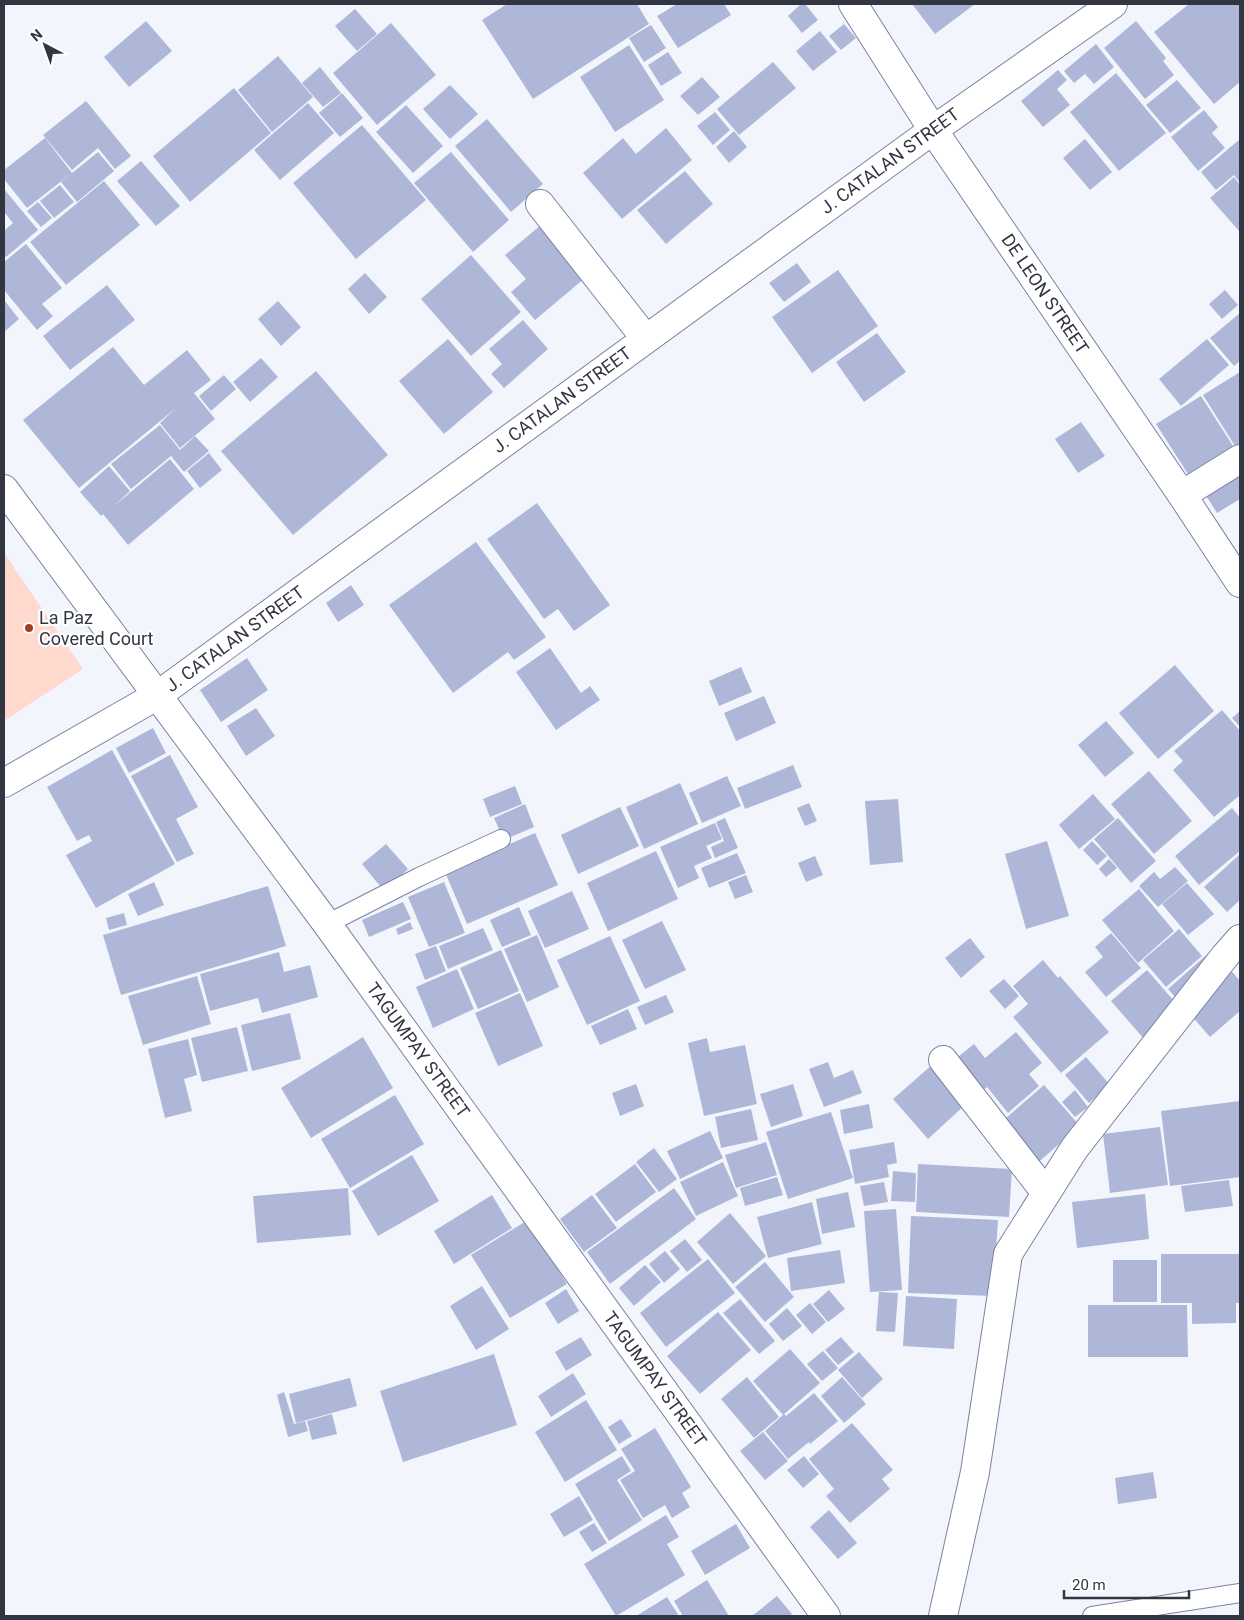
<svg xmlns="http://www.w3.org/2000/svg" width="1244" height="1620" font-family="Roboto,sans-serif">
<rect width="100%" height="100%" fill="#f3f5fc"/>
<path fill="#ffd8ce" d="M4 553 83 669 4 721Z"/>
<path fill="#aeb7d8" d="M507 4H637L649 24 533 99 482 20Z
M677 4H724L731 15 678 48 657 16Z
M801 4H805L818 20 802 33 788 16Z
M912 4H975L935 34Z
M1189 4H1240V82L1214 104 1154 32Z
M355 9 377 34 357 51 335 26Z
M146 21 172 51 129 87 104 57Z
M1136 21 1166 58 1163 61 1174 75 1145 99 1104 48Z
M391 23 436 75 377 125 333 73Z
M844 24 856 38 841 50 829 36Z
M651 25 666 48 644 62 629 38Z
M820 31 837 52 813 71 796 51Z
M1096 44 1114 67 1094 84 1085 74 1074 83 1064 71Z
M629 45 664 100 615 132 580 77Z
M668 52 682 73 661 86 648 65Z
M278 56 313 97 272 132 238 90Z
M773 62 796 88 739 135 717 109Z
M320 67 341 93 323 107 302 83Z
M1058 70 1067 80 1057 89 1070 105 1043 127 1021 101Z
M1116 73 1166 133 1119 171 1070 112Z
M702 77 720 97 698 115 680 96Z
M1177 80 1201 108 1170 133 1146 105Z
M450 85 478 114 450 139 423 109Z
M234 88 271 133 190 202 153 156Z
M342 93 363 118 340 137 319 113Z
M86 101 131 156 115 169 98 148 72 170 43 135Z
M308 103 334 133 280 180 254 150Z
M406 105 443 146 413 173 376 132Z
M1204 110 1218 127 1212 133 1225 148 1198 171 1171 137Z
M715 112 730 130 713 145 697 126Z
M487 119 543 184 511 212 455 146Z
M362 125 426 200 356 259 293 183Z
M666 128 692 160 622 219 583 173 623 138 636 154Z
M734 131 747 147 729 163 716 147Z
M45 138 72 173 27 208 4 179V170Z
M1085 139 1112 172 1090 190 1063 158Z
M1240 139V183L1234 175 1216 190 1201 172Z
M98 152 114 171 77 202 61 182Z
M451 152 509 220 473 252 414 183Z
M141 161 180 206 156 226 117 181Z
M685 171 713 204 666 244 637 210Z
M1234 177 1240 185V232L1210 198Z
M104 181 140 225 66 285 30 242Z
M60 185 74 202 54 218 40 201Z
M4 189 38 230 6 257 4 255V231L13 223 4 212Z
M38 202 52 218 41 227 27 211Z
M541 225 585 278 535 320 511 292 526 279 505 255Z
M26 244 62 288 42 304 53 316 37 330 4 290V262Z
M471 255 521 312 471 356 421 299Z
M797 263 811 282 784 302 769 283Z
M838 270 878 326 812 373 772 317Z
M365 273 387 297 369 314 348 289Z
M107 285 135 320 70 370 43 336Z
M1225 290 1238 305 1222 319 1209 304Z
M4 300 19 319 4 332Z
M278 301 301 327 281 346 258 319Z
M1240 313V361L1234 366 1210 338Z
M523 320 548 349 504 388 491 374 502 364 489 349Z
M877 333 906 372 864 402 836 362Z
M448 339 493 392 444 434 399 381Z
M1207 339 1229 365 1181 406 1159 379Z
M113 347 144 385 187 350 211 380 194 393 215 419 180 448 160 423 176 408 79 488 23 420Z
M261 358 278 377 250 402 233 382Z
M316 371 388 455 293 535 221 451Z
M1240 372V443L1235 446 1203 395Z
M224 375 236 389 211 411 199 396Z
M1201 396 1233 446 1188 474 1156 424Z
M1081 422 1105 456 1078 473 1055 439Z
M160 425 180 450 195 436 209 451 184 472 171 456 131 489 111 464Z
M209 453 222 470 200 488 187 471Z
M170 459 194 489 128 545 103 514 101 516 80 492 109 466 130 491 113 507Z
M1235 468 1240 477V499L1217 513 1202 489Z
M537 503 610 605 574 631 558 609 544 619 487 539Z
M476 542 546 637 514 660 508 652 453 693 389 605Z
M351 585 364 605 338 622 326 603Z
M550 648 581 693 590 686 600 700 556 730 516 672Z
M247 658 268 690 221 722 200 690Z
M1175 665 1214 711 1158 759 1119 713Z
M741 667 752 692 719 706 709 681Z
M764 696 776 723 736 741 724 713Z
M256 708 275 736 246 756 227 726Z
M1222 710 1240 731V795L1214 817 1173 770 1183 761 1174 751Z
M1240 711V727L1232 718Z
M1106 721 1134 753 1105 777 1078 745Z
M153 728 166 753 129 773 116 748Z
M112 750 175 864 96 908 66 855 92 841 89 835 77 841 47 787Z
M170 755 198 807 176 819 194 854 177 862 131 776Z
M793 765 802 787 745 809 737 788Z
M1149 771 1192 821 1154 854 1111 804Z
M727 776 741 806 702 823 689 793Z
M680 783 698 824 644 849 626 807Z
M515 786 522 804 490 817 483 799Z
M1093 794 1115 819 1079 849 1059 825Z
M898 799 903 862 870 865 865 801Z
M809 803 817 821 805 826 797 808Z
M525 804 534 827 504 840 494 818Z
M620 807 639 846 578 874 561 835Z
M1232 808 1240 818V851L1199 885 1175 856Z
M725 818 738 848 715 858 711 847 724 841 716 822Z
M1118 818 1156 861 1131 883 1094 839Z
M715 823 722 839 706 846 712 858 694 866 699 878 678 888 660 847Z
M535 833 558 885 467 924 445 872Z
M1047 841 1069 916 1026 929 1005 854Z
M1092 841 1107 856 1097 865 1083 850Z
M386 844 408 869 384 891 362 864Z
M656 851 678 899 608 931 587 883Z
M737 853 746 873 709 888 701 868Z
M1240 854V900L1227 912 1204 887Z
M815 856 823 875 806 882 798 863Z
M1109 859 1117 868 1106 877 1099 869Z
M1175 867 1188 881 1158 907 1139 886 1154 872 1160 879Z
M746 875 753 892 735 899 728 882Z
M154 882 164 905 138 916 128 894Z
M444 882 465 933 429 947 408 897Z
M1187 883 1214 914 1188 935 1162 904Z
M268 886 286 946 121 995 103 935Z
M1139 889 1174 931 1138 963 1102 920Z
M572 891 589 929 545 948 528 911Z
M403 902 411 919 369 937 362 920Z
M519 907 531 935 502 947 490 920Z
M124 913 127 925 109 930 106 918Z
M662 921 686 970 645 989 622 940Z
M410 922 413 929 398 935 396 929Z
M483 928 493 950 448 969 439 946Z
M1179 929 1202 956 1166 987 1143 960Z
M1111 933 1141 968 1106 997 1085 972 1103 957 1095 947Z
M537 935 559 987 527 1002 504 949Z
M610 936 640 1001 587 1025 557 960Z
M970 938 985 957 961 978 945 958Z
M436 946 446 971 425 980 415 954Z
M1213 949 1240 981V1011L1210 1037 1168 989Z
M501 950 519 991 478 1009 460 968Z
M279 952 284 972 310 965 318 997 262 1013 258 998 210 1011 200 974Z
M1043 960 1058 978 1060 976 1109 1032 1061 1073 1013 1017 1028 1004 1013 986Z
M457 969 474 1009 433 1028 416 987Z
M1147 970 1181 1009 1145 1040 1111 1001Z
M197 976 211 1024 143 1045 128 996Z
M1004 979 1019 996 1005 1009 989 991Z
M520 993 543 1046 498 1066 475 1013Z
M666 995 674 1012 645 1025 637 1007Z
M628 1009 637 1029 600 1045 591 1026Z
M290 1013 301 1059 252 1071 241 1025Z
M237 1027 248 1071 202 1082 191 1038Z
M1016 1032 1042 1063 1029 1074 1039 1086 1008 1113 987 1087 980 1093 953 1061 974 1044 985 1058Z
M363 1037 393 1088 311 1138 281 1088Z
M707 1038 710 1052 745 1045 757 1104 704 1116 688 1043Z
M188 1039 197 1075 184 1079 192 1111 165 1118 148 1049Z
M1086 1057 1110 1085 1089 1103 1065 1075Z
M828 1062 834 1078 853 1070 862 1093 824 1107 809 1069Z
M932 1065 966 1104 928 1139 893 1099Z
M636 1084 644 1106 620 1116 612 1093Z
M793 1084 803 1116 771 1127 760 1094Z
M1044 1085 1080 1126 1034 1166 998 1125Z
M1075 1090 1088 1107 1075 1117 1062 1102Z
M395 1095 424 1144 350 1188 321 1139Z
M1240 1101V1177L1170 1186 1161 1111Z
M869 1104 873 1128 844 1134 840 1110Z
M751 1109 758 1140 721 1148 715 1117Z
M831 1112 853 1178 788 1199 766 1132Z
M1160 1127 1168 1185 1110 1193 1103 1134Z
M710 1131 723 1158 680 1179 667 1151Z
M766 1142 777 1175 736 1188 725 1155Z
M894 1142 897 1163 887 1165 889 1177 855 1184 849 1150Z
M654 1148 677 1179 659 1192 636 1162Z
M412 1155 439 1201 378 1236 352 1191Z
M723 1162 738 1196 696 1216 680 1182Z
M635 1164 656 1192 616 1222 595 1194Z
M918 1164 1012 1169 1009 1217 916 1212Z
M893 1171 916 1173 915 1202 891 1201Z
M777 1177 783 1195 745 1206 740 1188Z
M1229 1180 1233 1206 1185 1212 1181 1186Z
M884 1182 888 1202 864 1206 860 1186Z
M348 1188 351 1235 257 1243 253 1196Z
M674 1188 696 1219 610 1284 587 1252Z
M848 1192 855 1227 822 1234 816 1199Z
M1145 1194 1149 1239 1077 1248 1072 1202Z
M492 1195 512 1228 454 1264 434 1231Z
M592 1195 617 1228 584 1252 560 1219Z
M812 1202 822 1244 768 1258 757 1217Z
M896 1209 902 1290 870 1292 864 1211Z
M730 1213 766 1256 733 1284 697 1242Z
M911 1216 998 1220 993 1296 908 1293Z
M528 1220 567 1284 510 1318 471 1255Z
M685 1239 702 1260 687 1272 670 1251Z
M840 1250 845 1283 791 1291 787 1258Z
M665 1251 680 1269 664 1283 649 1264Z
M1161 1254H1240V1303H1236V1323L1192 1324V1303H1161Z
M708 1259 735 1293 666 1347 640 1313Z
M1113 1260H1157V1302H1113Z
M765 1262 794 1297 765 1322 735 1287Z
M645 1265 661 1282 634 1306 619 1288Z
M482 1286 509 1329 476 1350 450 1306Z
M566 1289 579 1311 558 1324 545 1303Z
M829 1290 845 1309 828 1322 813 1304Z
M879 1292 898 1293 895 1332 876 1331Z
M906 1296 957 1299 954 1349 903 1346Z
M740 1299 775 1341 759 1354 723 1313Z
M810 1303 826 1322 812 1334 796 1315Z
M1088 1305H1187L1188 1357H1088Z
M787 1308 802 1326 783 1341 769 1324Z
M718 1312 751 1350 700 1394 667 1356Z
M581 1337 592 1355 566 1371 555 1352Z
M841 1337 854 1352 838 1365 825 1350Z
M790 1349 820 1383 783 1415 753 1381Z
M823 1351 838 1368 822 1381 807 1364Z
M859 1352 883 1379 862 1398 838 1370Z
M494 1354 517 1425 403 1462 380 1391Z
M573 1373 586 1394 551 1417 538 1396Z
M747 1377 779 1417 754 1438 721 1399Z
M842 1377 866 1404 844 1423 821 1396Z
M350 1378 357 1406 296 1423 289 1394Z
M284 1392 294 1424 305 1421 308 1431 288 1437 277 1395Z
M814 1393 838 1421 810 1444 809 1442 788 1459 765 1431 784 1414 786 1416Z
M586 1400 617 1450 565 1482 535 1432Z
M332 1414 337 1434 312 1440 307 1421Z
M621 1419 632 1436 619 1444 608 1427Z
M852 1423 893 1470 882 1479 890 1489 850 1523 826 1496 834 1489 809 1459Z
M655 1428 691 1487 682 1493 690 1507 672 1518 665 1505 643 1518 620 1480 635 1471 621 1449Z
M763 1432 788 1461 765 1480 740 1451Z
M622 1456 631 1471 617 1480 642 1520 609 1541 575 1484Z
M804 1456 819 1474 803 1488 787 1470Z
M1153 1472 1157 1498 1118 1504 1115 1478Z
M579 1496 593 1520 564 1537 550 1514Z
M829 1510 857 1543 838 1559 810 1527Z
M666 1515 679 1537 667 1544 685 1575 616 1616 584 1564Z
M594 1523 607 1543 592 1552 579 1532Z
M736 1524 750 1548 705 1575 691 1551Z
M707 1580 729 1616H683L674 1601Z
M777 1596 792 1614 789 1616H752Z
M667 1597 679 1616H636Z"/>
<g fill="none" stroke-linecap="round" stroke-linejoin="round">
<g stroke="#7a83a2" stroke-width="20">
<path id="service" d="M327 924 419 877 501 839
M1092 1616 1240 1593"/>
</g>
<g stroke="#7a83a2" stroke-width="30">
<path id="minor" d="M853 4 933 130 1182 495 1240 583
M540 204 646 339
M4 489 327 924 826 1616
M1182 495 1240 459
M4 783 158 695 933 130 1113 4
M943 1060 1046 1193
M943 1616 975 1472 1008 1254 1074 1149 1225 956 1240 939"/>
</g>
<use href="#service" stroke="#fff" stroke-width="18"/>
<use href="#minor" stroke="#fff" stroke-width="28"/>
</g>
<circle fill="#a53c23" stroke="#fff" stroke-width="2" cx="29" cy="628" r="5"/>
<g text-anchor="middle" stroke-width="4.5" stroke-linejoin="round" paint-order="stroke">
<g font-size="18" fill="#323643" stroke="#fff">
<text transform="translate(890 161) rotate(-36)" y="6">J. CATALAN STREET</text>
<text transform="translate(1045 294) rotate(56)" y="6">DE LEON STREET</text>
<text transform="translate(562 400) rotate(-36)" y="6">J. CATALAN STREET</text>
<text transform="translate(235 639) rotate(-36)" y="6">J. CATALAN STREET</text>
<text transform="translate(418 1050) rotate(54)" y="6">TAGUMPAY STREET</text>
<text transform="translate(655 1379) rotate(54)" y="6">TAGUMPAY STREET</text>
</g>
<g font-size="18" fill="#323643" stroke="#fff" text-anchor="start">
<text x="39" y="624">La Paz<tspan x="39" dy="21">Covered Court</tspan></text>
</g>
</g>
<rect width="1244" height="1620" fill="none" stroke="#323643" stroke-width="10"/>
<g transform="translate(45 45) rotate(319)" stroke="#ffffff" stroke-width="4" paint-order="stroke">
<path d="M0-4L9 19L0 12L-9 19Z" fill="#323643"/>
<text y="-8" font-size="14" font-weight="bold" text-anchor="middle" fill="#323643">N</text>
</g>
<path d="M1064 1590v8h125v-8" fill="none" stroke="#323643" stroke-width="2.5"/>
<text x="1072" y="1590" font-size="15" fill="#323643" stroke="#ffffff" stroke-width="4" paint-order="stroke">20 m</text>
</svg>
